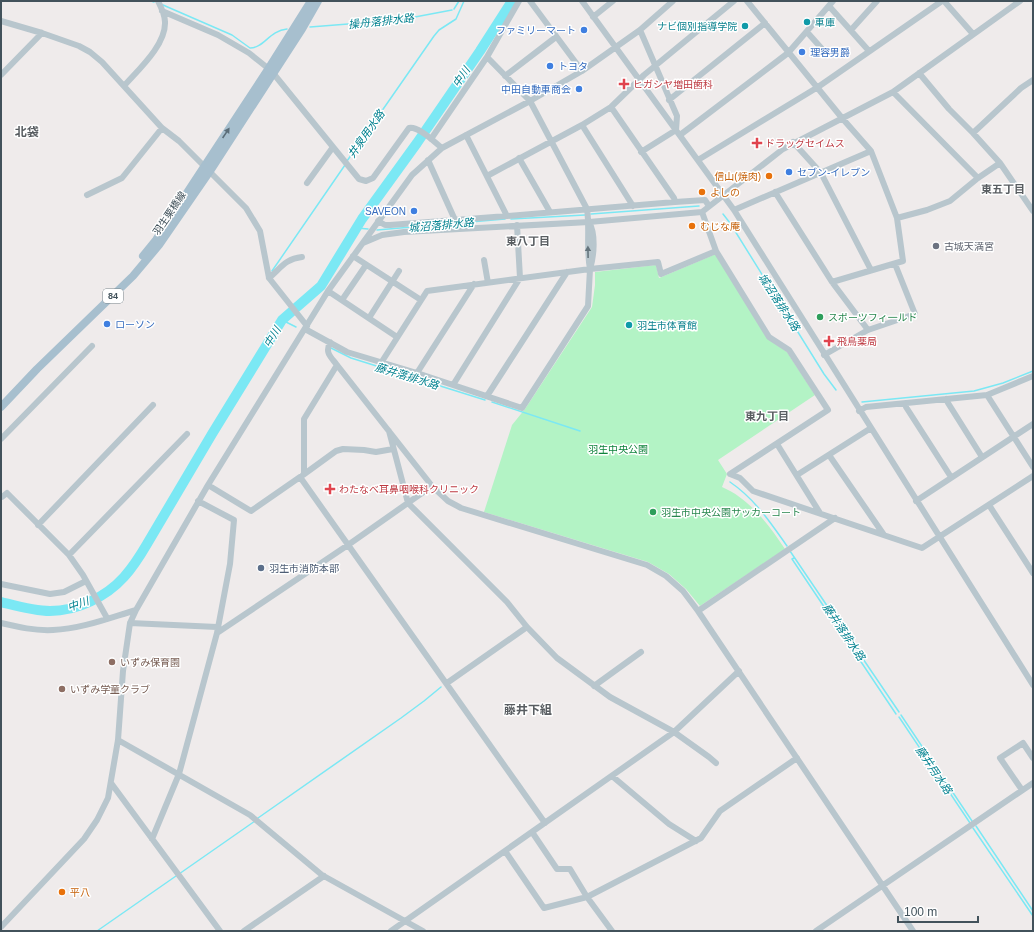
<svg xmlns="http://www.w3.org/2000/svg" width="1034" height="932" font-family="Arial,'Noto Sans JP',sans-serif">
<rect width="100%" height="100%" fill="#efebeb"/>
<path fill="#b3f3c5" d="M716 254 767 338 787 352 815 395 718 460 727 474 722 487C750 499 769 525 785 549L700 606 686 589 669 574 648 562 484 512 512 425 525 409 592 307 595 285V272L656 265 659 278Z"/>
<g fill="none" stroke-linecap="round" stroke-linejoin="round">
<path stroke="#7be8f4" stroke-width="1.5" d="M151 1 154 2
M163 5 232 35 250 48C264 48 269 31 287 29
M454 9 459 1
M310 27 399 20 452 10
M347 161 434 36 439 30 456 19 464 1
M591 214 699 206
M723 214 730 223 824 374 836 390
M511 219 585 215
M357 228 368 229
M377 230 505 219
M272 271 345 165
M282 320 296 327
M331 348 351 358 485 400
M492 402 580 431
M862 402 974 391 1003 383 1033 371
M730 482C755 499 770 522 787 546
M790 551 899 712
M794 558 792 559 896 714
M901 715 972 821
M899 717 970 823
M258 818 401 718 424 701 441 687
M976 826 1033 911
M973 828 1033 916
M179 874 255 821
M97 931 176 876"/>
<path stroke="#7be8f4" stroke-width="10" d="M1 602C17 606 34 611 50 611 77 611 106 597 124 577 133 567 140 556 147 544L212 434 282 320 321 286 362 219 417 143 480 51 512 1"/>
<path stroke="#b8c6cd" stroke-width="6" d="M519 1 487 57 530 101 587 209C590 229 586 249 590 269 594 256 596 234 589 222
M530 1 582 71
M582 1 734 210 1033 685
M747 1 842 118 871 151 897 218 903 261 832 282
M944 1 973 34
M829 6 869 51
M162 11 218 35 249 53 269 69
M593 17 613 1
M1 21 42 33 79 46 90 52 102 62 162 128 179 141 246 208 260 231 269 278 307 326
M640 30 677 116 676 130 641 152
M851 30 877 1
M807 32 823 50
M273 73 359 179 366 181 373 178 409 128C419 126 434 142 442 148
M919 73 949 109 973 133 1000 163 1033 211
M1 75 42 33
M505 76 556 37
M124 86C138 70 166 45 165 22 165 15 161 7 158 1
M893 92 978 178
M669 100 765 23
M611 107 674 198 675 202 705 200 709 206
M582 125 633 206
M973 133 1021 88 1033 80
M466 135 507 216 675 202
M680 135 788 53 833 1
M431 139 487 57
M793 142 821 173 871 270
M519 158 550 212
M428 160 455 220
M698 160 818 87 942 1
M487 176 582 125 611 107 644 75 734 1
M307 183 333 147
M775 192 832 282 868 330
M87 195 122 178 162 128
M734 210 871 151
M702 212 716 251 769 337 789 350 828 410 730 474 740 478 753 491 922 548 1033 476
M897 218 927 210 950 201 978 178 1000 163
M378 221 385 225H390L507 216
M363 243 382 235 404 232 589 222 702 212 783 149 893 92 1020 1
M353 256 421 300
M484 260 488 283
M269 278C281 268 285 259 302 257
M328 291 397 337
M342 300 366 265
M369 318 399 271
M305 329 347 352 417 373 522 408 588 306 590 269
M330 342C325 353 330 356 337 365L432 486 448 501 461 508 647 565 666 576 683 591 698 611 913 931
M824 355 868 330 915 314 895 264
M381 363 427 291 590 269 658 262 661 274 716 251
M417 373 474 284
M453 385 520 278 517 225
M987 395 1033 467
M487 396 567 272
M946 399 948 403 982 457
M906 403V407L951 477
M859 411 866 407 987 395 1033 376
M389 431 408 503 507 602 527 627 557 658 610 697 674 732 709 757 716 763
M1 439 92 346
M777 444 820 513
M829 455 884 535
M304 474V419L337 365
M303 475 336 451 343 449 364 450 376 452 393 449
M797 475 871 428
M208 485 251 511 300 477 545 823
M1 497H2L7 493 69 555 83 575 107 618
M198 501 234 520 230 564 217 633 348 545 432 486
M916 501 1033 424
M989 505 1033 573
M38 525 153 405
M69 555 187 434
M1 584 50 594 64 592 86 581
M698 611 835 518
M1 623C18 627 35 631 53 630 81 629 109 618 136 610
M130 623 217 627
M447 683 527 627
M594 686 641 652
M118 740 250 815 322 875 423 931
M612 776 669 824 696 841
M111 783 220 931
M1022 790 1000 758 1023 743 1033 758
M532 832 557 869H570L587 897 612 931
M152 839 179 774 217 633
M505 851 544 908 587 897 701 838 720 811 797 758
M1 927 84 839 97 820 108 798 118 740 123 671 130 623 136 610 208 485 328 291 412 175 442 148 530 101 582 71 640 30 673 1
M244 931 324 876
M391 931 674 732 739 671
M816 931 1033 783"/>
<path stroke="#a7bfce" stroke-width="8" d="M143 256 156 240 267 71 311 1
M1 407 37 369 133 276 159 245 210 171 302 29 318 1"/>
</g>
<defs><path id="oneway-solid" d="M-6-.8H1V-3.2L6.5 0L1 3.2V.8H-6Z"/></defs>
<use fill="#5b6d78" href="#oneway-solid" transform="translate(226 133) rotate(-56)"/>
<use fill="#65757d" href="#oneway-solid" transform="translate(588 252) rotate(-91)"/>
<g fill="#0f9aa8" stroke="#fff" stroke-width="1.5">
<circle cx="807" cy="22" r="4"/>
<circle cx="745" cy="26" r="4"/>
<circle cx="629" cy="325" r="4"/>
</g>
<g fill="#3f7fe0" stroke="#fff" stroke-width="1.5">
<circle cx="584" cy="30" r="4"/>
<circle cx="802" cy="52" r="4"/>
<circle cx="550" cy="66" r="4"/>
<circle cx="579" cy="89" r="4"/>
<circle cx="789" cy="172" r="4"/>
<circle cx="414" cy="211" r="4"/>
<circle cx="107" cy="324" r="4"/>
</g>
<g fill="#e0444e" stroke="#fff" stroke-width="1.5">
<path d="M622 78h4v4h4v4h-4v4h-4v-4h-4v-4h4z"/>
<path d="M755 137h4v4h4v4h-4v4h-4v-4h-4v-4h4z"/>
<path d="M827 335h4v4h4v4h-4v4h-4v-4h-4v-4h4z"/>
<path d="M328 483h4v4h4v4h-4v4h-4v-4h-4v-4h4z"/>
</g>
<g fill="#e8710a" stroke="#fff" stroke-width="1.5">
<circle cx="769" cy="176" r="4"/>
<circle cx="702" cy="192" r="4"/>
<circle cx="692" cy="226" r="4"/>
<circle cx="62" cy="892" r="4"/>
</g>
<circle fill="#6b7280" stroke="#fff" stroke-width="1.5" cx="936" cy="246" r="4"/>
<g fill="#2e9e5b" stroke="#fff" stroke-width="1.5">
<circle cx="820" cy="317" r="4"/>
<circle cx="653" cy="512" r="4"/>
</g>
<circle fill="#5c6f8a" stroke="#fff" stroke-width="1.5" cx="261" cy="568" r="4"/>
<g fill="#8d6e63" stroke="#fff" stroke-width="1.5">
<circle cx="112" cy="662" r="4"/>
<circle cx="62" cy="689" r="4"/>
</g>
<g text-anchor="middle" stroke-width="3" stroke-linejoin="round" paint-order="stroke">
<rect fill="#fff" stroke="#7b868c" stroke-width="1" x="103" y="289" width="20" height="14" rx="3"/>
<g font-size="9" font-weight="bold" fill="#42525b">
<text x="113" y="299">84</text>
</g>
<g font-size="10" fill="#0d838f" stroke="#fff" text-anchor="start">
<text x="815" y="26">車庫</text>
<text x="737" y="30" text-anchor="end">ナビ個別指導学院</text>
<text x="637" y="329">羽生市体育館</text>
</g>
<g font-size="10" fill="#366cbe" stroke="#fff" text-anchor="start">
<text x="576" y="34" text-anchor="end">ファミリーマート</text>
<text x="810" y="56">理容男爵</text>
<text x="558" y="70">トヨタ</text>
<text x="571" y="93" text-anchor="end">中田自動車商会</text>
<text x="797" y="176">セブン-イレブン</text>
<text x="406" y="215" text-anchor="end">SAVEON</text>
<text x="115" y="328">ローソン</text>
</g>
<g font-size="10" fill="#be3a42" stroke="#fff" text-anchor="start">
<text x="633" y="88">ヒガシヤ増田歯科</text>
<text x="765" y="147">ドラッグセイムス</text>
<text x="837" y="345">飛鳥薬局</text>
<text x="339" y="493">わたなべ耳鼻咽喉科クリニック</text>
</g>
<g font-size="10" fill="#c56008" stroke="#fff" text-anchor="start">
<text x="761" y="180" text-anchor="end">信山(焼肉)</text>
<text x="710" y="196">よしの</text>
<text x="700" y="230">むじな庵</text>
<text x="70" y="896">平八</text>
</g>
<g font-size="10" fill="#42525b" stroke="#fff">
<text transform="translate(169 213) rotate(-56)" y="4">羽生栗橋線</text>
</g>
<g font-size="10" fill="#5b616d" stroke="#fff" text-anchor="start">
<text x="944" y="250">古城天満宮</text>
</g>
<g font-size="10" fill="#27864d" stroke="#fff" text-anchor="start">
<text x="828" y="321">スポーツフィ一ルド</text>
<text x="661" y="516">羽生市中央公園サッカーコート</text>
</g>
<g font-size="10" fill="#0d823b" stroke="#fff">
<text x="618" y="453">羽生中央公園</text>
</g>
<g font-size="10" fill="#4e5e75" stroke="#fff" text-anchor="start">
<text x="269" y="572">羽生市消防本部</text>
</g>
<g font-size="10" fill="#785e54" stroke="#fff" text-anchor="start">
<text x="120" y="666">いずみ保育園</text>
<text x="70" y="693">いずみ学童クラブ</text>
</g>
<g font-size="11" font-style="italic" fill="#038290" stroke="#fff">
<text transform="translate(381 21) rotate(-6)" y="4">操舟落排水路</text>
<text transform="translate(461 77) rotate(-56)" y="4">中川</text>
<text transform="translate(366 134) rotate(-55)" y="4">井泉用水路</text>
<text transform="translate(441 225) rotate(-5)" y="4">城沼落排水路</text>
<text transform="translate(779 302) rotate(57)" y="4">城沼落排水路</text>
<text transform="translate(272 337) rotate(-59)" y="4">中川</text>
<text transform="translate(407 376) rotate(17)" y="4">藤井落排水路</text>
<text transform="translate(78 604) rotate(-20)" y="4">中川</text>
<text transform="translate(844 632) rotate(56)" y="4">藤井落排水路</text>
<text transform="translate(934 770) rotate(56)" y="4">藤井用水路</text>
</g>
<g font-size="11" font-weight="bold" fill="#585d61" stroke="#fff">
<text x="1003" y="193">東五丁目</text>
<text x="528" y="245">東八丁目</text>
<text x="767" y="420">東九丁目</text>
</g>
<g font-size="12" font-weight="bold" fill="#585d61" stroke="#fff">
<text x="27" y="136">北袋</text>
<text x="528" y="714">藤井下組</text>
</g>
</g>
<rect width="1034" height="932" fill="none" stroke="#42525b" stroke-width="4"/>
<path d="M898 916v6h80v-6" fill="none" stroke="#42525b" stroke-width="2"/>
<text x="904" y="916" font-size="12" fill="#42525b" stroke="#ffffff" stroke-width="3" paint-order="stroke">100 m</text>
</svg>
